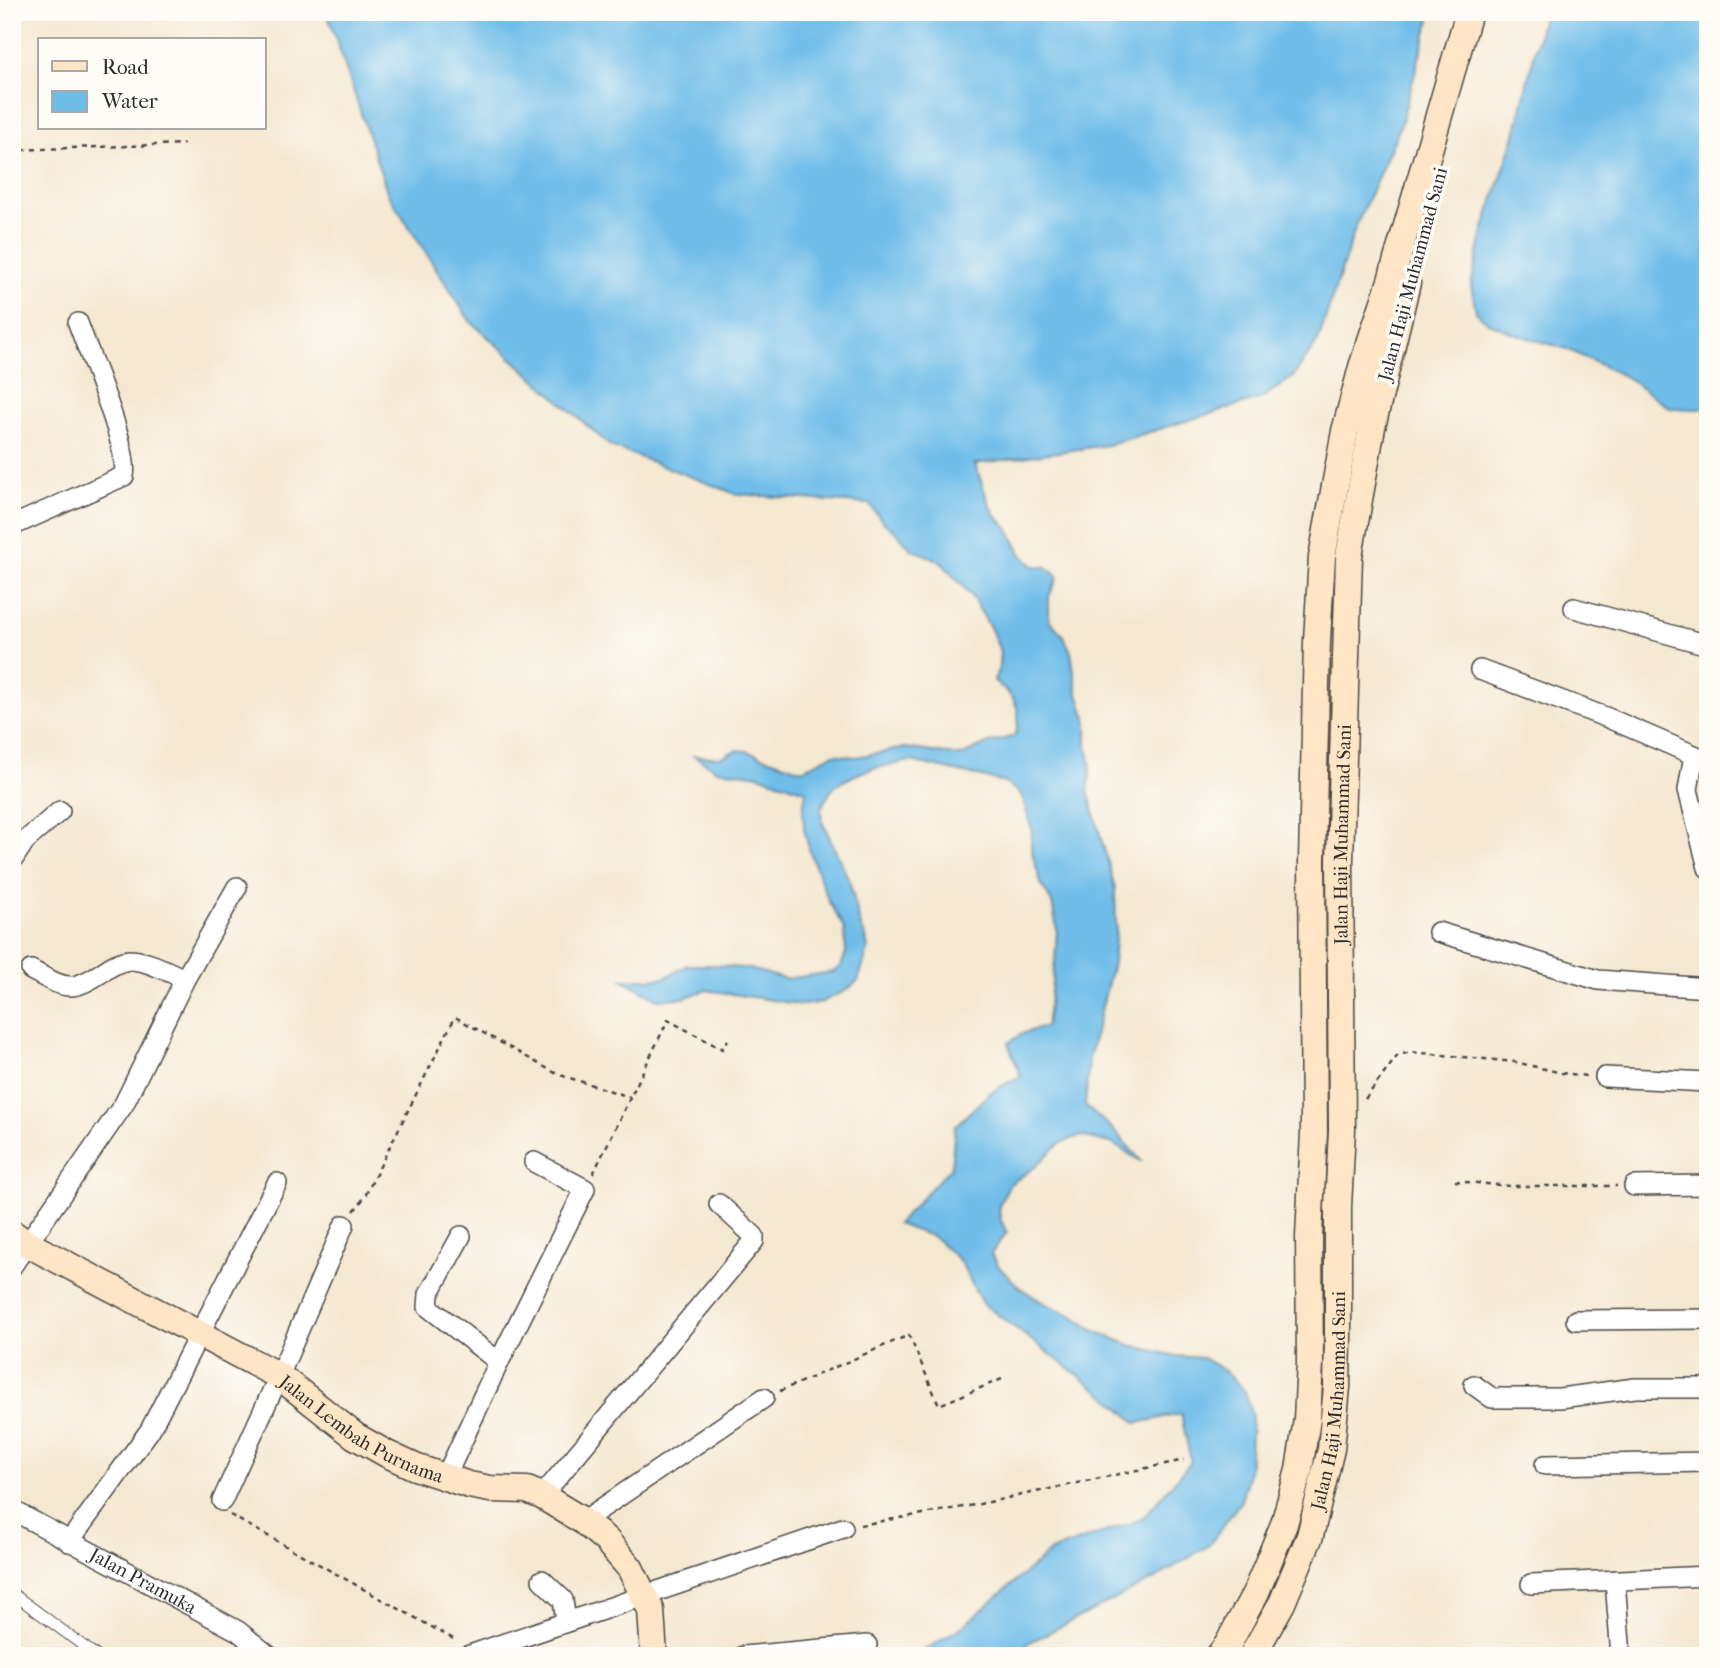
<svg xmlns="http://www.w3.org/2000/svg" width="1720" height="1668" font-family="'IM FELL French Canon',serif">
<rect width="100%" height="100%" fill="#fdfcf7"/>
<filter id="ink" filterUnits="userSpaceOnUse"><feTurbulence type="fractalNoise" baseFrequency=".0143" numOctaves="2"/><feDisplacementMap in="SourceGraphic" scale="14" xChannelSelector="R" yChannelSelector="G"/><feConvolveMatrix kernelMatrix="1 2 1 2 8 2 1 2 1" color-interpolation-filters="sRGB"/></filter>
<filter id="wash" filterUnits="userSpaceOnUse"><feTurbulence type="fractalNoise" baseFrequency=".00686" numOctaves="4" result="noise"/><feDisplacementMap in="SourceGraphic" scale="28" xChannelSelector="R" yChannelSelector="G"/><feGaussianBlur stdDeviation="1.57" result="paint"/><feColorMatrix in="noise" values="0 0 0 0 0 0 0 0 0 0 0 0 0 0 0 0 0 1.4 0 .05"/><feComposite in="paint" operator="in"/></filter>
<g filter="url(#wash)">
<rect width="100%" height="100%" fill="#f5e8d1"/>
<path fill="#6fbde9" stroke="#4d748a" stroke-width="2" d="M327 12H1432L1400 127 1356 226 1318 341 1293 377 1262 398 1107 445 975 464 989 504 997 517 1008 528 1022 555 1033 566 1046 567 1058 577 1049 596V620L1063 635 1071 652 1077 691 1087 722V745L1091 766 1088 791 1115 888 1116 928 1113 962 1089 1059 1085 1106 1112 1128 1142 1162 1111 1143 1080 1136 1060 1143 1035 1167 1009 1185 999 1205 1000 1219 1007 1232 991 1254 1000 1268 1019 1287 1042 1302 1073 1316 1095 1331 1130 1345 1176 1356 1203 1358 1225 1371 1245 1391 1252 1416 1249 1472 1241 1501 1209 1545 1155 1579 1026 1644 1023 1656H915L962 1627 1051 1551 1142 1519 1191 1462 1181 1414 1137 1423 1106 1396 982 1303 960 1261 934 1237 897 1224 951 1167 955 1126 991 1092 1021 1076 1008 1043 1024 1033 1046 1026 1055 962 1057 929 1052 902 1041 884 1031 848 1032 830 1021 794 1005 783 995 780 911 761 874 768 855 775 836 785 829 794 821 808 822 821 849 880 861 927 866 937 868 950 858 981 847 990 822 1002 804 1005 706 990 684 998 658 999 623 980 664 978 688 965H715L750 969 785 979 833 972 841 966 846 952 844 928 829 902 810 853 804 829 803 809 806 791 755 774 717 770 694 756 721 757 736 750 747 751 802 770 833 754 856 757 905 748 961 756 989 743 1015 736C1024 709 1015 696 994 681L999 667 1000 651 991 629 971 595 940 561 911 549 898 534 883 522 869 504 736 494 610 446 470 321 388 194Z
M1544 12H1708V407L1699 409 1670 408 1626 377 1567 349 1518 335 1488 323 1476 312 1471 285 1483 231 1515 135Z"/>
</g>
<g filter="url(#ink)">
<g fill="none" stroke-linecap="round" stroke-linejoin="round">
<g stroke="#494744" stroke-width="12">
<path id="lane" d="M12 1593 97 1656"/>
</g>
<g stroke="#494744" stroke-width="22">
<g id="street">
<path d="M12 526 124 476C130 449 89 354 78 323"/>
<path d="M1574 608 1708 645"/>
<path d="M1480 670 1608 718 1708 761"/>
<path d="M1694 755 1688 790 1708 868"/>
<path d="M12 861 25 841 60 811"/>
<path d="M1438 932 1598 980 1708 988"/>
<path d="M31 970C65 988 70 994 104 971 111 966 120 961 129 960 148 960 168 972 185 979"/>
<path d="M1605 1077 1708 1082"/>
<path d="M1634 1186 1708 1185"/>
<path d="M461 1236 429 1294 428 1307 499 1362"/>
<path d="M12 1266 124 1104 185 979 237 887"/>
<path d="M1576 1320 1708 1319"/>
<path d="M1474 1385 1492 1398H1560L1635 1388H1708"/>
<path d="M1545 1465 1708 1462"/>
<path d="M446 1476 499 1362 585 1189 534 1162"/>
<path d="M542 1496 754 1241V1236L719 1204"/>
<path d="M222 1501 279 1376 344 1225"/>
<path id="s1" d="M12 1510 238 1631 269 1656"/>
<path d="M583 1521 764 1398"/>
<path d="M69 1542 150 1430 277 1183"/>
<path d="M542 1580 563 1600 566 1622"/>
<path d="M1615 1581 1621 1656"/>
<path d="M1531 1584 1708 1576"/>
<path d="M467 1656 843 1528"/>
<path d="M743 1656 867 1645"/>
</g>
</g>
<g stroke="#494744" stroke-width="29">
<g id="secondary">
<path id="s2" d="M12 1233 26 1243 279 1376 355 1436 387 1454 415 1467 469 1485 490 1489 527 1490 542 1496 583 1521 606 1540 630 1568 651 1610 654 1656"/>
<path d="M1219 1656 1228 1644 1256 1592 1284 1524 1299 1470 1307 1419 1310 1363 1309 1237 1314 1132 1312 861 1317 640 1322 557 1345 431 1362 367 1390 284 1469 12"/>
<path id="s3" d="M1252 1656 1282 1603 1310 1536 1331 1449 1337 1387 1338 1341V1207L1342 1130 1340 860 1349 556 1372 427 1407 283"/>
</g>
</g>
<path stroke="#494744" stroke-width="2.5" stroke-dasharray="5 5" stroke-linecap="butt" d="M12 150 184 144
M1365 1099 1398 1055 1411 1052 1515 1062 1562 1073 1586 1076
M593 1174 668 1020 722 1049 728 1040
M1455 1181 1510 1186H1617
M354 1211 364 1198 455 1017 557 1074 630 1097
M780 1391 909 1335 939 1405 1002 1379
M230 1515 457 1641
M860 1525 980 1504 1184 1460"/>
<use href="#lane" stroke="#fff" stroke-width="10"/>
<use href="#street" stroke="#fff" stroke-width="19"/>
<use href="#secondary" stroke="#fde5c5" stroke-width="26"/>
</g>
</g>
<g text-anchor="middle" stroke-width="7" stroke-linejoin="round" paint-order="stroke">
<g font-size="19" fill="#2b2b2b" stroke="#fdfcf7">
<text transform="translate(1412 274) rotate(-75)" y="7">Jalan Haji Muhammad Sani</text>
<text dy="7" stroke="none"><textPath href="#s3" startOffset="838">Jalan Haji Muhammad Sani</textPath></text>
<text dy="7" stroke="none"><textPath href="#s3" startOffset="271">Jalan Haji Muhammad Sani</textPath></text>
<text dy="7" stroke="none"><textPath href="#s2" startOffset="402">Jalan Lembah Purnama</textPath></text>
<text dy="7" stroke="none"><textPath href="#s1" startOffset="149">Jalan Pramuka</textPath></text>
</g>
</g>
<rect width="1720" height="1668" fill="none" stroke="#fdfcf7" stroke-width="42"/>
<rect x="38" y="38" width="228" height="91" fill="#fdfcf7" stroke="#a9a8a5" stroke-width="2"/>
<rect x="52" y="61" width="35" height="10" fill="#fde5c5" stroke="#a9a8a5" stroke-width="2"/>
<text x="102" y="74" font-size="21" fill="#2b2b2b">Road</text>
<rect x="52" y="91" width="35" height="21" fill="#6fbde9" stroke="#a9a8a5" stroke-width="2"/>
<text x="102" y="108" font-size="21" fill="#2b2b2b">Water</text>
</svg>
